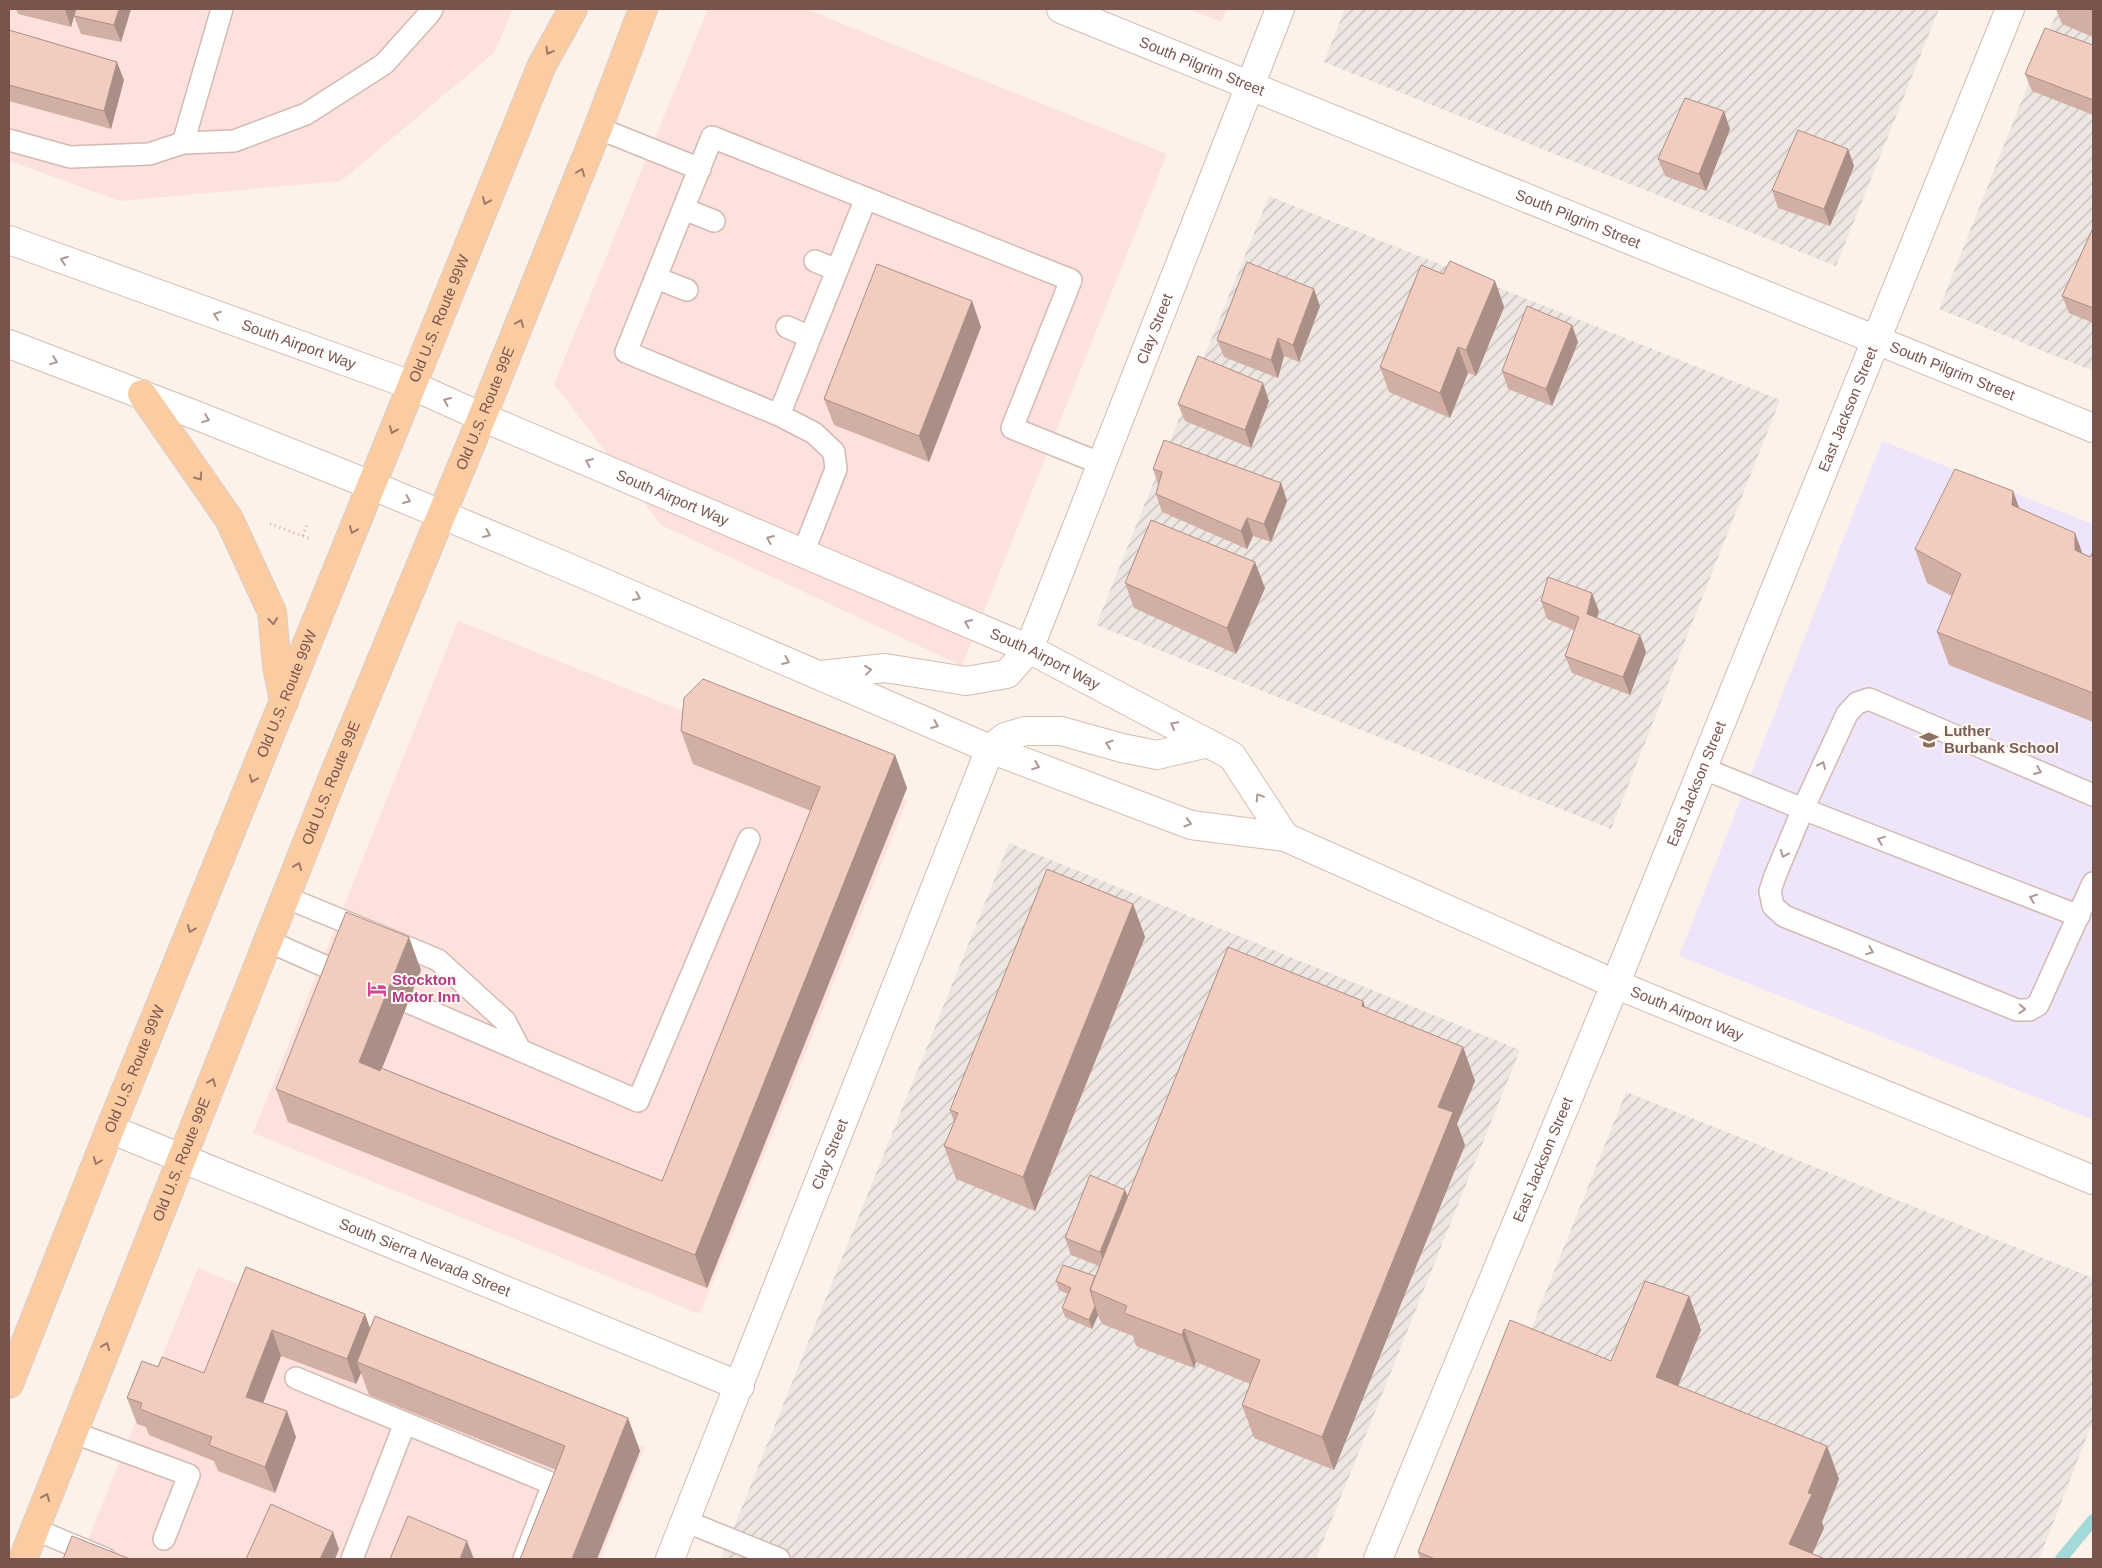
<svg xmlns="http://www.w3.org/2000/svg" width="2102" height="1568" font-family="Helvetica,sans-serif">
<defs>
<pattern id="industrial-furrows" width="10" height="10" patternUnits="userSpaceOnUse" patternTransform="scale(1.25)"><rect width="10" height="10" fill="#eee6e2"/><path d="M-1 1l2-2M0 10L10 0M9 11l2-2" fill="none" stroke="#c6bdb9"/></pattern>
</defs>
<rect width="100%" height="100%" fill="#fdf2e9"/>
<path fill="#fde1dd" d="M9 9H513L494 53 341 181 120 201 9 161Z
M708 9H806L1167 154 962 666 661 525 554 384Z
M1189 9H1227L1221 22Z
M458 621 907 801 700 1314 253 1133Z
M198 1268 645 1447 600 1559H80Z"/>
<path fill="url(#industrial-furrows)" d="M1345 9H1939L1836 266 1324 62Z
M2058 9H2093V371L1939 309Z
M1269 196 1780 400 1611 829 1096 625Z
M1009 843 1520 1050 1316 1559H721Z
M1626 1092 2093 1278V1421L2039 1559H1439Z"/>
<path fill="#efe5fa" d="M1882 441 2093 524V1120L1679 956Z"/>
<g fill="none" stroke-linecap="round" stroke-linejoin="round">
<path stroke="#a3dad9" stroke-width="12" d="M2061 1559 2093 1520"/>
<g stroke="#d2bab1" stroke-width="24">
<path id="lane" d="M222 9 183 143 234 141 306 114 384 64 429 14 432 9
M598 128 700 169
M9 140 70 157 149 154 183 143
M866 198 779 415 626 352 712 137 1071 280 1012 428 1102 464
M684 209 714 221
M815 261 837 270
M656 278 687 290
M787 327 810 337
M779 415 814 433 834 452 836 469 803 553
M1702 768 1803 809 2079 916
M2093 795 1869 699 1857 703 1847 714 1803 809 1775 876 1770 891 1773 906 1784 916 2017 1010H2029L2038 1005 2093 883
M285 897 438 960 505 1021 520 1050
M268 941 347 976
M408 1002 638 1101 749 839
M296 1378 553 1484 524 1559
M72 1432 189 1475 164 1539
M685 1521 779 1559
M34 1529 106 1559
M352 1559 405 1423"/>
</g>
<g stroke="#d2bab1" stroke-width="30">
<g id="street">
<path id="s1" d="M1061 9 2093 428"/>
<path id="s2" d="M1029 649 1280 9"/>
<path id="s3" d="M110 1129 740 1386"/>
<path id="s4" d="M670 1559 990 749"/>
<path id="s5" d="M1378 1559 1619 975 2010 9"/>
</g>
</g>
<g stroke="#d7bbb1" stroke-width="30">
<g id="secondary">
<path id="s6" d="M9 240 411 385 482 417 1029 649 1232 756 1285 837"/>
<path id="s7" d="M9 344 198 416 371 485 560 564 990 749 1191 825 1285 837 1615 984 2093 1180"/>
<path d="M821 675 885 668 966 681 1007 674 1029 649"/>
<path d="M990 749 1005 737 1025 731H1061L1122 748 1157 755 1208 743"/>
</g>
</g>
<g stroke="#d9cfcd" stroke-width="30">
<g id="primary">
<path d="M142 394 229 519 272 612 277 666 284 702"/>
<path id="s8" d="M9 1384 110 1129 542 65 573 9"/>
<path id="s9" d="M23 1559 333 777 482 417 598 128 643 9"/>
</g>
</g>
<path stroke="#d9afa3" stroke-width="3" stroke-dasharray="1 4" stroke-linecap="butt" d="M270 524 311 539
M303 536 307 524"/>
<use href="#lane" stroke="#fff" stroke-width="21"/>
<use href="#street" stroke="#fff" stroke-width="28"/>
<use href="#secondary" stroke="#fff" stroke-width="28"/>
<use href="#primary" stroke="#fbcca2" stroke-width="28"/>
</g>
<path fill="#d1afa5" d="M16 9H76L71 27 18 14Z
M76 9H131L121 42 81 34 74 16Z
M2056 9H2093V37L2062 24Z
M9 30 124 80 111 129 9 101Z
M2093 45V115L2032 91 2025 74Z
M1730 129 1706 191 1665 176 1658 159Z
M1848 149 1854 166 1830 226 1778 208 1772 190Z
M2093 228V323L2069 313 2062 296Z
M1443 274 1495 281 1504 307 1476 376 1468 373 1450 418 1389 392 1380 367Z
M972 301 981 327 929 462 834 425 824 399Z
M1320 306 1299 362 1284 356 1278 378 1224 357 1217 340Z
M1578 342 1552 406 1508 389 1502 371Z
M1269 401 1251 448 1185 421 1178 404Z
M1153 469 1281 483 1287 501 1271 542 1253 536 1247 549 1162 512 1156 494 1158 484Z
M2013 491 2019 508 2075 533 2082 553 2090 557 2093 552V722L1949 665 1937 632 1952 596 1927 583 1915 549Z
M1125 583 1265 588 1236 654 1134 608Z
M1541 601 1599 611 1597 618 1640 635 1646 652 1630 695 1572 673 1565 656 1574 630 1547 619Z
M681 731 895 755 907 788 707 1288 288 1122 276 1089 421 970 382 1068 662 1181 811 811 693 764Z
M1133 904 1145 937 1035 1211 956 1179 944 1146 954 1122 950 1110Z
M1366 1008 1463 1047 1475 1081 1457 1124 1465 1145 1334 1470 1254 1438 1242 1405 1250 1384 1196 1362 1194 1368 1136 1346 1133 1336 1102 1324 1098 1315 1092 1329 1065 1317 1062 1308 1068 1294 1059 1290 1056 1281 1095 1276 1099 1266 1071 1255 1065 1238 1125 1190 1128 1196Z
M246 1267 365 1314 370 1329 628 1418 640 1451 597 1559H520L556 1470 369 1395 361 1373 356 1384 281 1356 263 1403 296 1437 275 1493 218 1471 214 1461 149 1435 146 1427 137 1424 127 1398 158 1367 204 1373Z
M1689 1296 1701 1330 1678 1386 1827 1446 1839 1479 1822 1522 1824 1528 1812 1554 1825 1559H1420L1418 1552 1611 1361Z"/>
<path fill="#aa8f86" d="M65 9H76L71 27 65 10Z
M119 9H131L121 42 114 25Z
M117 62 124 80 111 129 104 111Z
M1724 111 1730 129 1706 191 1699 174Z
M1848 149 1854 166 1830 226 1824 209Z
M1495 281 1504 307 1476 376 1466 350Z
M1314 289 1320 306 1299 362 1293 345Z
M972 301 981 327 929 462 919 436Z
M1572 325 1578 342 1552 406 1546 389Z
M1278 338 1284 356 1278 378 1271 360Z
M1458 347 1468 373 1450 418 1440 393Z
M1263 383 1269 401 1251 448 1245 430Z
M1281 483 1287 501 1271 542 1264 524Z
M2013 491 2025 524 2012 505Z
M1247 518 1253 536 1247 549 1241 531Z
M2075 533 2087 566 2075 550Z
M1255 562 1265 588 1236 654 1227 628Z
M1592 593 1599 611 1593 631 1587 614Z
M1640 635 1646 652 1630 695 1623 677Z
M895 755 907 788 707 1288 695 1255Z
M1133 904 1145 937 1035 1211 1023 1177Z
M409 937 421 970 371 1096 359 1062Z
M1363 1001 1375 1035 1362 1006Z
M1463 1047 1475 1081 1457 1124 1465 1145 1334 1470 1322 1437 1438 1107Z
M1125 1190 1132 1207 1107 1270 1100 1252Z
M1689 1296 1701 1330 1668 1410 1656 1377Z
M1095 1306 1098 1315 1092 1329 1089 1320Z
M365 1314 374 1340 357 1362 361 1373 356 1384 347 1359Z
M1184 1329 1196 1362 1194 1368 1182 1335Z
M272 1330 281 1356 256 1422 246 1397Z
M287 1411 296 1437 275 1493 265 1467Z
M628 1418 640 1451 597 1559H572Z
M1827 1446 1839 1479 1822 1522 1824 1528 1810 1559 1789 1544 1808 1493Z
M333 1532 339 1549 335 1559H320Z
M467 1541 474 1559H460Z"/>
<path fill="#f3ccc0" stroke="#aa8f86" d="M76 9H119L114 25 74 16Z
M2045 28 2093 45V100L2025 74Z
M9 30 117 62 104 111 9 85Z
M1685 98 1724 111 1699 174 1658 159Z
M1798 130 1848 149 1824 209 1772 190Z
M2093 228V308L2062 296Z
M1450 261 1495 281 1466 350 1458 347 1440 393 1380 367 1421 265 1443 274Z
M1247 262 1314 289 1293 345 1278 338 1271 360 1217 340Z
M877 264 972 301 919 436 824 399Z
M1527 306 1572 325 1546 389 1502 371Z
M1198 356 1263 383 1245 430 1178 404Z
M1164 440 1281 483 1264 524 1247 518 1241 531 1156 494 1162 472 1153 469Z
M1955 469 2013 491 2012 505 2075 533V550L2090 557 2093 552V693L1937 632 1961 574 1915 549Z
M1151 520 1255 562 1227 628 1125 583Z
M1548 577 1592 593 1587 614 1640 635 1623 677 1565 656 1579 617 1541 601Z
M703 679 895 755 695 1255 276 1089 346 912 409 937 359 1062 380 1071 381 1068 662 1181 820 787 681 731 684 698Z
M1047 869 1133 904 1023 1177 944 1146 958 1113 950 1110Z
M1228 947 1363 1001 1362 1006 1463 1047 1438 1107 1453 1112 1322 1437 1242 1405 1260 1360 1184 1329 1182 1335 1124 1313 1127 1306 1090 1290Z
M1090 1175 1125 1190 1100 1252 1065 1238Z
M1063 1265 1095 1276 1090 1290 1095 1306 1089 1320 1062 1308 1071 1288 1056 1281Z
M246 1267 365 1314 347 1359 272 1330 246 1397 287 1411 265 1467 209 1445 212 1437 140 1409 142 1403 127 1398 142 1361 158 1367 162 1357 204 1373Z
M1645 1281 1689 1296 1656 1377 1827 1446 1808 1493 1812 1494 1789 1544 1825 1559H1435L1418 1552 1510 1320 1611 1361Z
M375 1316 628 1418 572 1559H520L565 1446 357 1362Z
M271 1504 333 1532 320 1559H246Z
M408 1516 467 1541 460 1559H390Z
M72 1536 130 1559H63Z"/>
<defs><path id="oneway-chevron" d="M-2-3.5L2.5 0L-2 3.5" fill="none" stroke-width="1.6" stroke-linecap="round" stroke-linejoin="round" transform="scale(1.25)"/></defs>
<g stroke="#a07866">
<use href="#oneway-chevron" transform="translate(549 51) rotate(119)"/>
<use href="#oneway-chevron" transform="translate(581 172) rotate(-68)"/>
<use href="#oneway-chevron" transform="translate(486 201) rotate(112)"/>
<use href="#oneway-chevron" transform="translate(520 323) rotate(-68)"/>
<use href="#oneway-chevron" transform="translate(393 430) rotate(112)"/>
<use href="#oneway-chevron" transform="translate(199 477) rotate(55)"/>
<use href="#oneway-chevron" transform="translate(353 530) rotate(112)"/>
<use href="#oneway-chevron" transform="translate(273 621) rotate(84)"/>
<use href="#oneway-chevron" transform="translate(253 779) rotate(112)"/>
<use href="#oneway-chevron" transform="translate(298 866) rotate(-68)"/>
<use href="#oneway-chevron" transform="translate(191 929) rotate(112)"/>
<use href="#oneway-chevron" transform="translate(212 1082) rotate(-68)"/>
<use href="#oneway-chevron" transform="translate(97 1161) rotate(112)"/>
<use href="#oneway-chevron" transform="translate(106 1346) rotate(-68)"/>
<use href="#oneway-chevron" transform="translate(46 1497) rotate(-68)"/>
</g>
<g stroke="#af9894">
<use href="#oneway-chevron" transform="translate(64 260) rotate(-160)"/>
<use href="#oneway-chevron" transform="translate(217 315) rotate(-160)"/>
<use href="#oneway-chevron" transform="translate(54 361) rotate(21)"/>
<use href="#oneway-chevron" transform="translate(447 401) rotate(-156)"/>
<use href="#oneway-chevron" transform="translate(206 419) rotate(22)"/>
<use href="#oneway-chevron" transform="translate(589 462) rotate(-157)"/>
<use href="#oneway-chevron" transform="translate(407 500) rotate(23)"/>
<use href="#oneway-chevron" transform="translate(487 534) rotate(23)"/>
<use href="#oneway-chevron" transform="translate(770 539) rotate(-157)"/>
<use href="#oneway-chevron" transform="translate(637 597) rotate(23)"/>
<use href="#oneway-chevron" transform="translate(968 623) rotate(-157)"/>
<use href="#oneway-chevron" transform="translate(786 661) rotate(23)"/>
<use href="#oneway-chevron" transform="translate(868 670) rotate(-7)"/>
<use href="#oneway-chevron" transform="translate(935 725) rotate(23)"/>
<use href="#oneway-chevron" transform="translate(1174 725) rotate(-152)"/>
<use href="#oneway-chevron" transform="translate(1109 744) rotate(-162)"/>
<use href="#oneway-chevron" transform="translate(1822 765) rotate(-66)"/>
<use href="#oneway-chevron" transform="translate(1036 766) rotate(21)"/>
<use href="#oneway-chevron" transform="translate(2038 771) rotate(23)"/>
<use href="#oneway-chevron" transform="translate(1259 797) rotate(-123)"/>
<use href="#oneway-chevron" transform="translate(1188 823) rotate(17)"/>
<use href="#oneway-chevron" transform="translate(1881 840) rotate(-159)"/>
<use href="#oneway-chevron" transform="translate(1784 854) rotate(113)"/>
<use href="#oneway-chevron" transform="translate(2033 898) rotate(-159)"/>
<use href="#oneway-chevron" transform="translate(1870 951) rotate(22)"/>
<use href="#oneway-chevron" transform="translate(2022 1009) rotate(2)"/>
</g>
<defs>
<g id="school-bare" transform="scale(1.5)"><path d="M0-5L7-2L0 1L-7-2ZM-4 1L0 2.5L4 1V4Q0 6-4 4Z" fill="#8d6e63" stroke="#fff7f0" stroke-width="2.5" paint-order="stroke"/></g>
<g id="hotel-bare" transform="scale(1.5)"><path d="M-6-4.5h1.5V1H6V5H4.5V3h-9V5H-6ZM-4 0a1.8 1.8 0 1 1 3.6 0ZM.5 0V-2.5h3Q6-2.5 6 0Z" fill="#d1479c" stroke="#fff7f0" stroke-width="2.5" paint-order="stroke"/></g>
</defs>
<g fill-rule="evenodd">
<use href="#school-bare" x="1929" y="740"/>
<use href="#hotel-bare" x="377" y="989"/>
</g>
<g text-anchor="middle" stroke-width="4" stroke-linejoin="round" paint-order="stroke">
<g font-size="15" fill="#79544c" stroke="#fff7f0">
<text dy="5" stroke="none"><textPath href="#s1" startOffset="152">South Pilgrim Street</textPath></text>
<text dy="5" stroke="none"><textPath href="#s1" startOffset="558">South Pilgrim Street</textPath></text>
<text dy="5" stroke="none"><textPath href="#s8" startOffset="1149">Old U.S. Route 99W</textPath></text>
<text dy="5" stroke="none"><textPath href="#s2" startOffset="344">Clay Street</textPath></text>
<text dy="5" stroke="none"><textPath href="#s6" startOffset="308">South Airport Way</textPath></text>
<text dy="5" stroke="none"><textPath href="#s1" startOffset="962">South Pilgrim Street</textPath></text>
<text dy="5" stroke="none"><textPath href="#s9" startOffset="1240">Old U.S. Route 99E</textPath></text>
<text dy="5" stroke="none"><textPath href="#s5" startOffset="1242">East Jackson Street</textPath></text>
<text dy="5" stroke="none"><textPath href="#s6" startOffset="712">South Airport Way</textPath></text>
<text dy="5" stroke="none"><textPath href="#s6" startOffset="1118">South Airport Way</textPath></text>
<text dy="5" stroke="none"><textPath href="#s8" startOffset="744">Old U.S. Route 99W</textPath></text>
<text dy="5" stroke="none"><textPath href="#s9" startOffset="835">Old U.S. Route 99E</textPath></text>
<text dy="5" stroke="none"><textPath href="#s5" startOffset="838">East Jackson Street</textPath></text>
<text dy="5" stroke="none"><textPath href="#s7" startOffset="1810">South Airport Way</textPath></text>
<text dy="5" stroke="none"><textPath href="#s8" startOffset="339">Old U.S. Route 99W</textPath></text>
<text dy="5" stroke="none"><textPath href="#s4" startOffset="435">Clay Street</textPath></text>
<text dy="5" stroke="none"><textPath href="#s9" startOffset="430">Old U.S. Route 99E</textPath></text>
<text dy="5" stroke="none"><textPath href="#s5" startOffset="432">East Jackson Street</textPath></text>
<text dy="5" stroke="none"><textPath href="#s3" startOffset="340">South Sierra Nevada Street</textPath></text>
</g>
<g font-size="15" font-weight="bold" fill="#785e54" stroke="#fff7f0" text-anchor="start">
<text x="1944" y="736">Luther<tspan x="1944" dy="17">Burbank School</tspan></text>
</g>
<g font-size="15" font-weight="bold" fill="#b23c85" stroke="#fff7f0" text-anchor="start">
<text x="392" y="985">Stockton<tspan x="392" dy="17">Motor Inn</tspan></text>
</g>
</g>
<rect width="2102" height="1568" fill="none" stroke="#79544c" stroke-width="20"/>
</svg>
